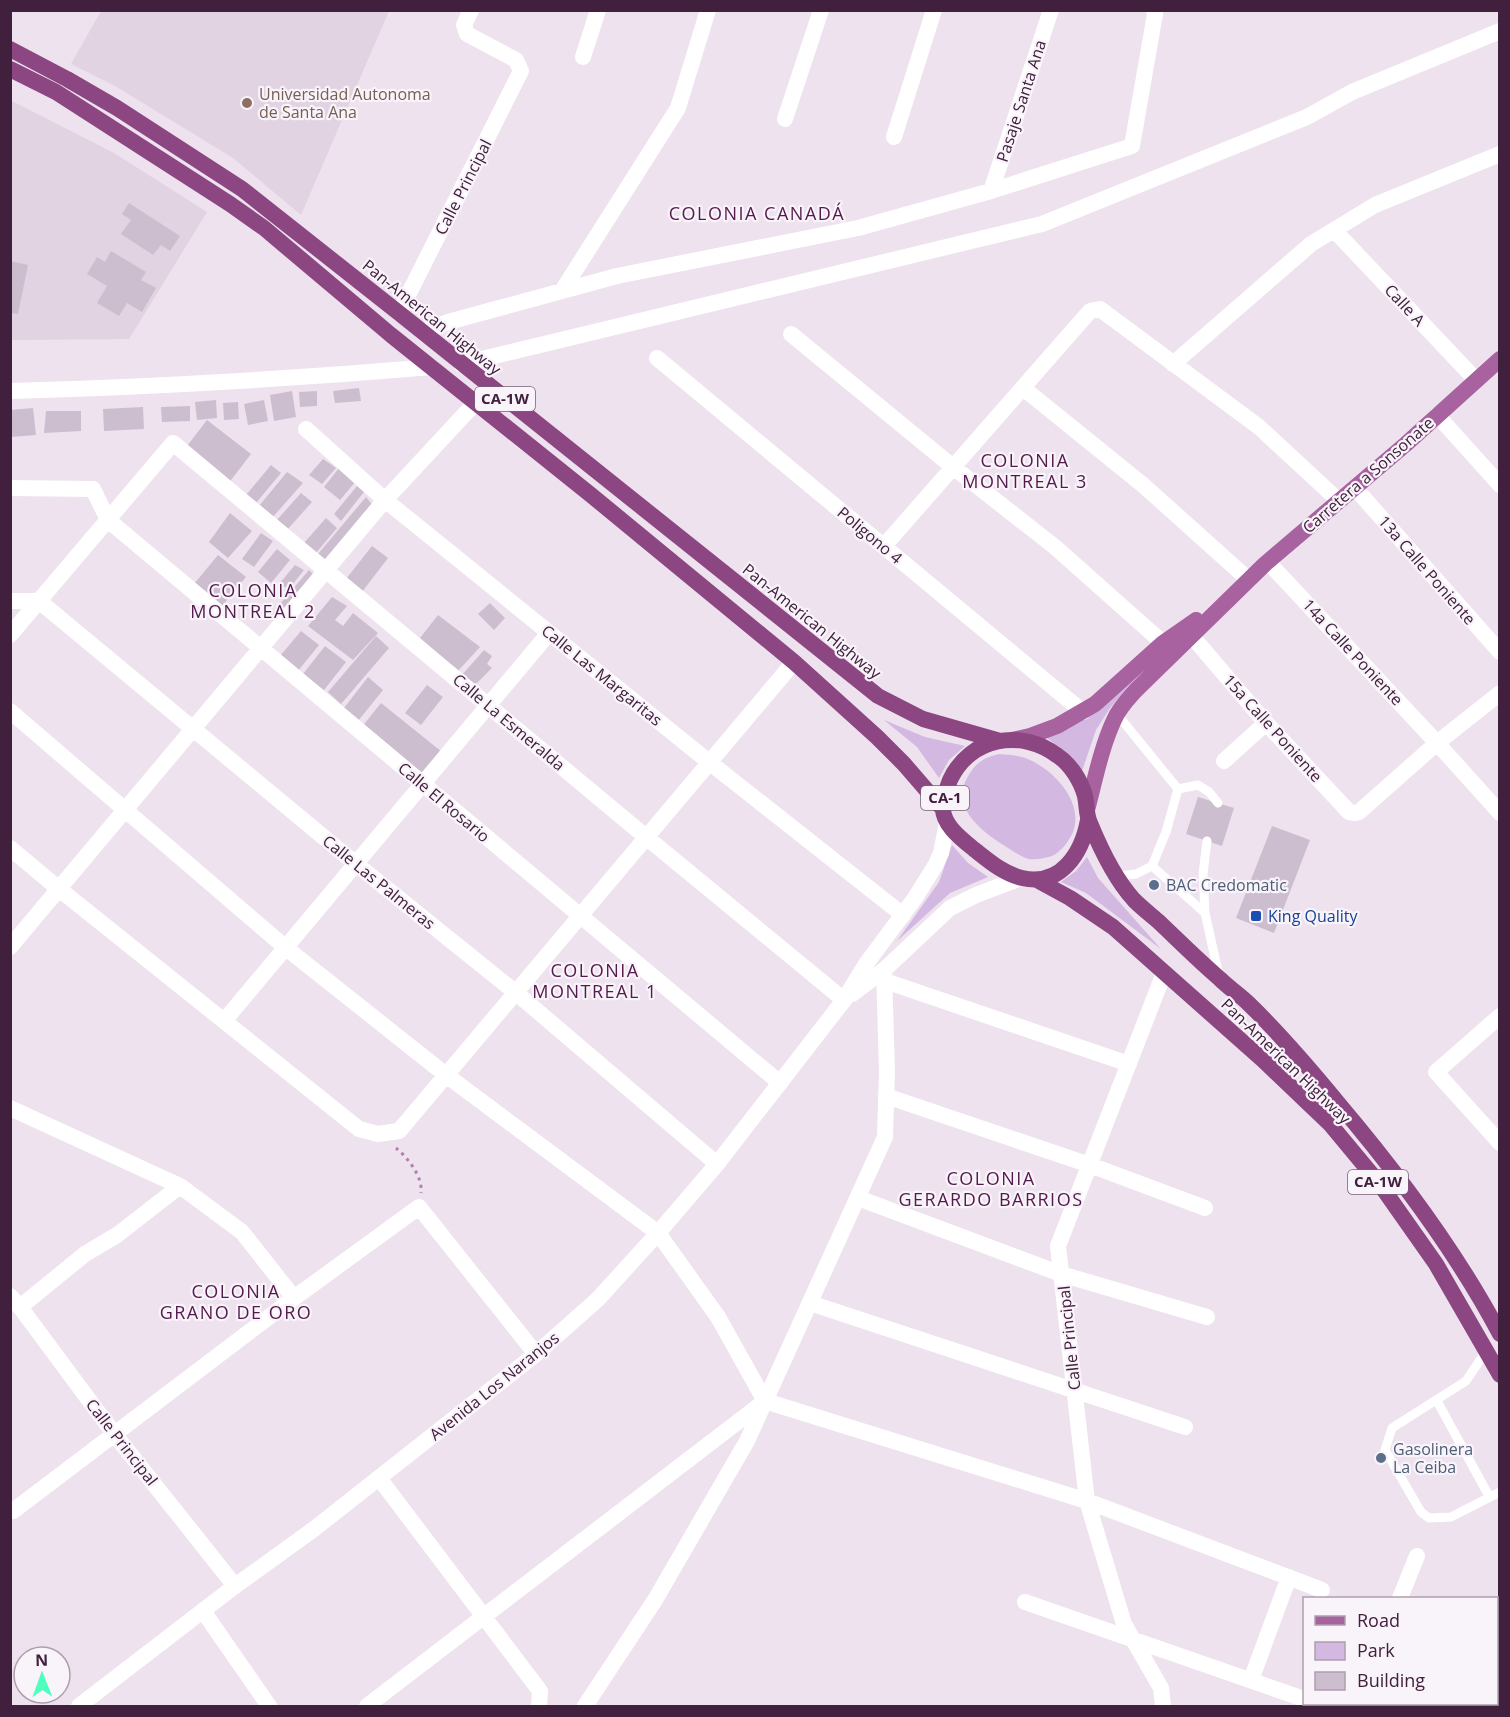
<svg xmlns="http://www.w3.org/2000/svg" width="1510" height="1717" font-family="'Open Sans',sans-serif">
<rect width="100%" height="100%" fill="#ede2ee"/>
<path fill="#e1d3e2" d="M101 11V10L389 11 301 215 233 158 115 86 71 64Z
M10 100 114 153 207 212 129 339 11 340Z"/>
<path fill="#d3b9e1" d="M1138 675 1110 708 1096 730 1082 771C1072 756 1060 747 1045 737Z
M884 720 925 737 965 746 949 760 939 778 917 747Z
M999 754C1010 755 1020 755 1030 760 1056 772 1084 803 1073 832 1069 841 1061 852 1052 856 1046 858 1035 860 1029 859 1020 857 1012 850 1005 846 981 831 951 808 967 778 975 763 983 758 999 754Z
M952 845 968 863 988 877 950 893 897 941 939 882Z
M1087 857 1098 878 1161 949 1086 893 1061 882 1076 871Z"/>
<path fill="#cdbecf" d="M129 203 180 236 170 251 161 245 153 255 121 234 131 220 122 214Z
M111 251 146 272 141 280 156 288 142 312 127 303 119 316 97 303 107 286 87 274 97 257 105 262Z
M10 261 28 265 18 314 10 313Z
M359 388 361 401 335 403 333 391Z
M292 391 296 417 274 421 270 395Z
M317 391V406L300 407 299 392Z
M216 400 217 418 197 420 195 402Z
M264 400 268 421 248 425 244 404Z
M238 402 239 419 224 420 223 403Z
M190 406V421L162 422 161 407Z
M143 407 144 429 104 431 103 409Z
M33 408 36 435 11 437 10 410Z
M46 411H81V431L44 433Z
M207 420 251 454 228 484 184 450Z
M323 459 336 468 322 484 309 475Z
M271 465 281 473 256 503 246 495Z
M339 468 356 481 340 500 324 487Z
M287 472 303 483 272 518 259 506Z
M357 486 364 492 341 521 334 514Z
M301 493 312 502 287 530 276 521Z
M366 497 374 507 327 563 318 554Z
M230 513 252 531 228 558 209 542Z
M326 518 337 528 316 553 304 543Z
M261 533 273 541 254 567 242 559Z
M372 546 388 558 362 592 346 579Z
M277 549 290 560 271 583 258 572Z
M218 555 246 577 222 606 194 584Z
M295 565 304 570 289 589 279 584Z
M309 570 315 576 276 623 269 617Z
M332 597 347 606 335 620 343 626 353 613 378 633 353 660 308 626Z
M490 603 505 618 494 630 478 614Z
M438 615 480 647 458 671 420 638Z
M301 631 319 645 298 671 280 656Z
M376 636 389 648 341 704 328 692Z
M325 646 346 662 324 690 303 674Z
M484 650 492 656 487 664 492 668 473 687 461 676Z
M368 677 383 690 358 721 344 708Z
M427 685 443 697 421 725 405 713Z
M381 703 442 752 422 777 361 728Z
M1198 797 1234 808 1222 846 1186 834Z
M1272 826 1310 840 1274 933 1236 918Z"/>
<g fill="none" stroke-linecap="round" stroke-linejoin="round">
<path stroke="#b47fb1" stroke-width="3" stroke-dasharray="3 4.5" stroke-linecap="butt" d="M396 1148C408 1158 423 1177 421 1193"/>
<path stroke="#fff" stroke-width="9" d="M1117 714 1178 789
M1178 789 1198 785 1209 792 1218 803
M1207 841 1203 874 1205 913 1219 976
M1152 866 1205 913
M1118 876 1136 874 1152 866 1166 832 1178 789
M1486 1351 1466 1381 1392 1428 1385 1450 1421 1512 1429 1518 1451 1517 1500 1492
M1437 1401 1489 1496"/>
<path stroke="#fff" stroke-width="16" d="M583 57 598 10
M785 119 821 10
M894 137 934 10
M991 191 1051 10
M1334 230 1476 380
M562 291 678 108 708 10
M399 313 521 71 516 60 467 34 464 25 471 10
M422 332 448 322 617 276 858 228 991 191 1132 146 1155 14 1154 10
M791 334 953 467 1055 547 1163 643
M657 358 1083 712
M461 364 1042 224 1307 117 1352 92 1500 31
M1173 364 1311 244 1375 205 1500 154
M1023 388 1143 485 1249 580
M10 391C151 387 292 379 432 367
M1437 415 1500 485
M306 429 385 500 709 762 903 915
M10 488 93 489 108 520C332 708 555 897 780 1083
M1355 488 1500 652
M884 546 1090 311 1100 309 1259 427 1339 501
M1268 562 1437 743 1500 813
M10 601H39L356 864 515 992 717 1164
M10 635 173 443 646 837 844 1000
M1191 635 1266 723 1349 812 1355 813 1359 812 1437 743 1500 693
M10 711 286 948 446 1075 658 1233 718 1317 765 1401 1087 1501 1322 1590
M1224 761 1266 723
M10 848 59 889 359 1129 378 1134 399 1131 794 662
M10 947 385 500 476 402
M885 981 1129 1064
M1500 1016 1436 1072 1500 1143
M224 1021 549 633
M886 1096 1090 1165 1205 1208
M10 1108 180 1186 242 1232 294 1298
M858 1198 1061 1274 1207 1317
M10 1296 20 1307 115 1435 235 1586
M810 1303 1185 1427
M20 1307 85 1254 117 1235 180 1186
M379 1478 540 1691 539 1706
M13 1511 294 1298 419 1207 536 1354
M1400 1598 1417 1556
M1025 1602 1304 1699
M203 1611 269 1706
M1496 1659 1500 1652
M1251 1680 1289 1577
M1319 1704 1327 1706
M367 1706 765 1401
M1163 1706 1161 1688 1124 1624 1087 1501 1058 1246 1164 973
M1356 1706 1357 1704
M1476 1706 1478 1704"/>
<path stroke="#fff" stroke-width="16" d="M585 1706 655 1600 747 1441 885 1137 887 1072 884 970"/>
<path stroke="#fff" stroke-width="16" d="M852 994 884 970 950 908 976 895 1021 878
M79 1706 235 1586 314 1529 536 1354 598 1299 658 1233 717 1164 844 1000 866 964 915 898 935 866 941 853 947 822"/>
<path stroke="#a7629f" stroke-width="16" d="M1012 740 1030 736 1057 726 1095 704 1163 643 1196 620
M1087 810C1095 780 1101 748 1114 720 1119 708 1128 699 1136 690L1265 564 1406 444 1500 359"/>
<path stroke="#8c4682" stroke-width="16" d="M10 49 67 79 117 108 242 189 399 313 878 696 923 719 1000 741
M10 69 56 92 230 204 264 228 391 335 591 495 794 662 877 737 904 764 942 808
M1088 820C1082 853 1061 887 1022 878 1004 874 989 861 975 850 963 840 942 825 943 807 943 798 947 788 950 780 970 737 1021 728 1058 756 1071 765 1081 781 1085 796 1087 805 1086 815 1090 823 1101 850 1115 879 1134 900 1142 908 1151 915 1159 922 1179 941 1199 961 1220 979 1229 988 1240 995 1249 1004 1281 1035 1310 1069 1338 1103 1399 1175 1456 1251 1500 1334
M1037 880 1070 898 1113 927 1263 1060 1330 1124 1379 1183 1436 1264 1500 1375"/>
</g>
<circle fill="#8d6e63" stroke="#f9f3fa" stroke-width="2" cx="247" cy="103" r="6"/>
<g fill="#5c6f8a" stroke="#f9f3fa" stroke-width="2">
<circle cx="1154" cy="885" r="6"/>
<circle cx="1381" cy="1458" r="6"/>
</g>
<rect fill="#1a4fb4" stroke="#f9f3fa" stroke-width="2" x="1250" y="910" width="12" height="12" rx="3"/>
<g text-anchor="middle" stroke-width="4.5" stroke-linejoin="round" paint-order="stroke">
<g fill="#f9f3fa" stroke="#785f76" stroke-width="1.5">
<rect x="475" y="387" width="60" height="24" rx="4.5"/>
<rect x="921" y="786" width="48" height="24" rx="4.5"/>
<rect x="1348" y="1170" width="60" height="24" rx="4.5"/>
</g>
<g font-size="15" font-weight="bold" fill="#41203d">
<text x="505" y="404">CA-1W</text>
<text x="945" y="803">CA-1</text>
<text x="1378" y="1187">CA-1W</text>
</g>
<g font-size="16" fill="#785e54" stroke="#f9f3fa" text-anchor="start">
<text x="259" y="100">Universidad Autonoma<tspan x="259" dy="18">de Santa Ana</tspan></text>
</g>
<g font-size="16" fill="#41203d" stroke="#f9f3fa">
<text transform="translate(1021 101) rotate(-72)" y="6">Pasaje Santa Ana</text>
<text transform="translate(463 187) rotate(-63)" y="6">Calle Principal</text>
<text transform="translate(1405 305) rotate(47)" y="6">Calle A</text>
<text transform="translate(432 317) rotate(39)" y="6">Pan-American Highway</text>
<text transform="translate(1368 475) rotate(-41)" y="6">Carretera a Sonsonate</text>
<text transform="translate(870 535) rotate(40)" y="6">Poligono 4</text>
<text transform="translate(1427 570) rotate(49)" y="6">13a Calle Poniente</text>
<text transform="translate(812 621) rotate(39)" y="6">Pan-American Highway</text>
<text transform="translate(1353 652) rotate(47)" y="6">14a Calle Poniente</text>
<text transform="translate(602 675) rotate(39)" y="6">Calle Las Margaritas</text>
<text transform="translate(509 722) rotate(40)" y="6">Calle La Esmeralda</text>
<text transform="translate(1273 728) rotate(48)" y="6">15a Calle Poniente</text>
<text transform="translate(444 802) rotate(40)" y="6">Calle El Rosario</text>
<text transform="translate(379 882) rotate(39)" y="6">Calle Las Palmeras</text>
<text transform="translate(1286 1061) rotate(44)" y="6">Pan-American Highway</text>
<text transform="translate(1069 1338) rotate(-96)" y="6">Calle Principal</text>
<text transform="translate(494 1386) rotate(-39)" y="6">Avenida Los Naranjos</text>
<text transform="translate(122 1442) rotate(52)" y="6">Calle Principal</text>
</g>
<g font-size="16" fill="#4e5e75" stroke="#f9f3fa" text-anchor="start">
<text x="1166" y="891">BAC Credomatic</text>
<text x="1393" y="1455">Gasolinera<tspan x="1393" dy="18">La Ceiba</tspan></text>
</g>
<g font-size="16" fill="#164399" stroke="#f9f3fa" text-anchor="start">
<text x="1268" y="922">King Quality</text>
</g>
<g font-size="18" letter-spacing="1.5" fill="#551a4d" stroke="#f9f3fa">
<text x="757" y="220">COLONIA CANADÁ</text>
<text x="1025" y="467">COLONIA<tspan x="1025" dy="21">MONTREAL 3</tspan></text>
<text x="253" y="597">COLONIA<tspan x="253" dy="21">MONTREAL 2</tspan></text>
<text x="595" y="977">COLONIA<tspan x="595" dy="21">MONTREAL 1</tspan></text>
<text x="991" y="1185">COLONIA<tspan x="991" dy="21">GERARDO BARRIOS</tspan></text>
<text x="236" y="1298">COLONIA<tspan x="236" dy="21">GRANO DE ORO</tspan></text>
</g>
</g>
<rect width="1510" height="1717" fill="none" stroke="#41203d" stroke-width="24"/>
<rect x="1303" y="1597" width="195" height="108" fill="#f9f3fa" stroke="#af9fae" stroke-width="1.5"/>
<rect x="1315" y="1616" width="30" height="9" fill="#a7629f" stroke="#af9fae" stroke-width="1.5"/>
<text x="1357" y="1627" font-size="18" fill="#41203d">Road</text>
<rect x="1315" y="1642" width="30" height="18" fill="#d3b9e1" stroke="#af9fae" stroke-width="1.5"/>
<text x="1357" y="1657" font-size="18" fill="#41203d">Park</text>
<rect x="1315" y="1672" width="30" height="18" fill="#cdbecf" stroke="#af9fae" stroke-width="1.5"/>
<text x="1357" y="1687" font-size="18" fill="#41203d">Building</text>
<g transform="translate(42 1675) rotate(359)"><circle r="28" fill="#f9f3fa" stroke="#af9fae" stroke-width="1.5"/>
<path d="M0-4.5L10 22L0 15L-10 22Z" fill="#4fffbd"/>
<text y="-9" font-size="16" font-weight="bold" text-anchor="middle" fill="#41203d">N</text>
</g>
</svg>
